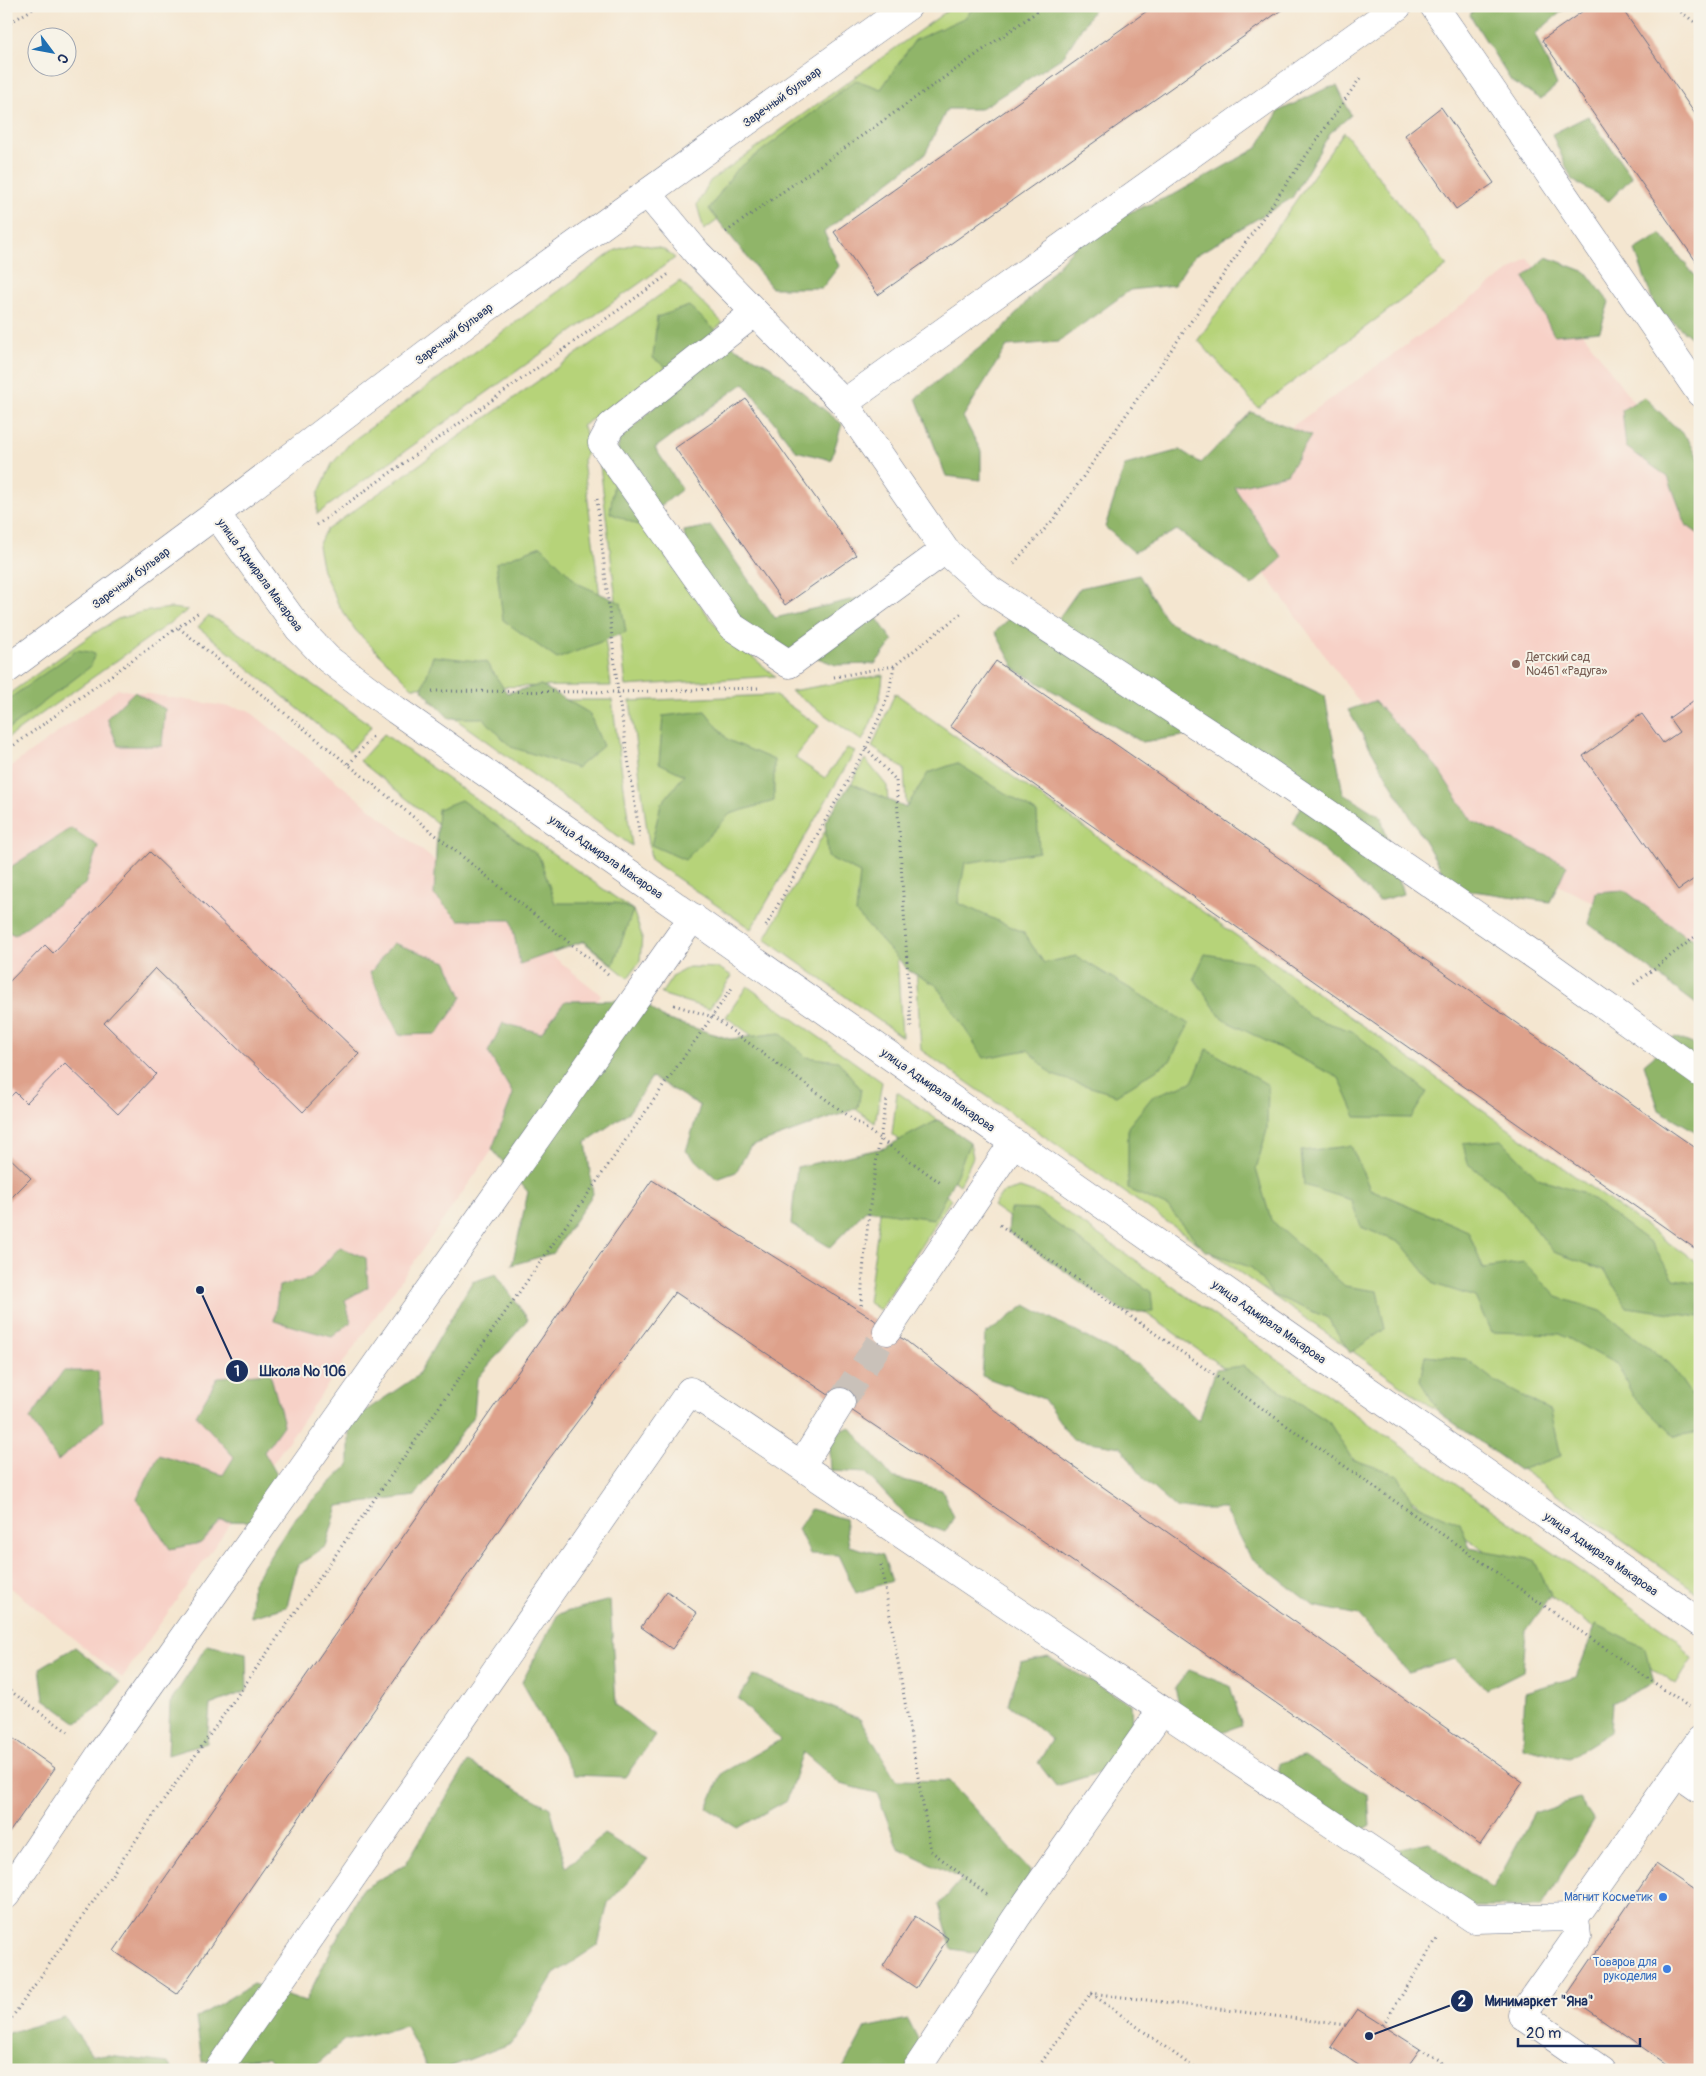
<svg xmlns="http://www.w3.org/2000/svg" width="1706" height="2076" font-family="Pangolin,sans-serif">
<rect width="100%" height="100%" fill="#f7f3e8"/>
<filter id="ink" filterUnits="userSpaceOnUse"><feTurbulence type="fractalNoise" baseFrequency=".02" numOctaves="2"/><feDisplacementMap in="SourceGraphic" scale="10" xChannelSelector="R" yChannelSelector="G"/><feConvolveMatrix kernelMatrix="1 2 1 2 8 2 1 2 1" color-interpolation-filters="sRGB"/></filter>
<filter id="wash" filterUnits="userSpaceOnUse"><feTurbulence type="fractalNoise" baseFrequency=".0096" numOctaves="4" result="noise"/><feDisplacementMap in="SourceGraphic" scale="20" xChannelSelector="R" yChannelSelector="G"/><feGaussianBlur stdDeviation="1.12" result="paint"/><feColorMatrix in="noise" values="0 0 0 0 0 0 0 0 0 0 0 0 0 0 0 0 0 1.4 0 .05"/><feComposite in="paint" operator="in"/></filter>
<g filter="url(#wash)">
<rect width="100%" height="100%" fill="#f4e6d0"/>
<path fill="#f7d1c7" d="M1528 258 1700 493V955L1458 836 1203 490Z
M118 689 248 710 601 995 122 1678 6 1584V770Z"/>
<path fill="#b6d379" stroke="#68816c" d="M954 6H1018L704 230 697 205 710 181Z
M1344 132 1447 266 1258 408 1198 340Z
M635 243 663 249 675 258 317 514 318 494 332 464 351 442 614 251Z
M680 281 723 323 661 372 582 426C591 441 592 445 583 460L611 686 412 687 356 631 339 606 323 571 318 546 325 531Z
M600 465 715 625 775 676 626 686Z
M171 608 188 610 6 739V696L94 633 118 619 142 612Z
M208 616 224 623 372 726 350 751 198 627Z
M883 675C881 701 874 718 862 741L791 691Z
M895 693 1700 1265V1594L921 1050 904 769 872 747Z
M774 695 819 726 795 758 825 778 847 748 855 751 751 929 651 860 630 701Z
M429 700H612L632 846Z
M384 734 633 910 642 936 640 961 628 978 360 761Z
M865 759 887 786 902 1037 765 939Z
M689 967 719 968 732 976 709 1009 661 994 673 976Z
M747 986 882 1082 875 1123 726 1017Z
M897 1092 970 1142 973 1157 960 1185 892 1135Z
M888 1153 951 1199 880 1310 868 1302Z
M1020 1188 1043 1196 1677 1639 1692 1659 1676 1685 993 1206 1002 1193Z"/>
<path fill="#90b569" stroke="#567264" d="M974 6H1096L1063 57 980 109H947L925 154 824 232 839 266 822 288H772L709 209 735 171 856 80 881 89 915 40 966 17Z
M1475 6H1568L1535 34 1557 85 1541 99 1511 81 1470 15Z
M1337 86 1351 115 1330 133 1292 198 1193 257 1174 285 1130 290 1058 342 1007 346 963 417 981 451V480L946 476 916 398 1002 330 1091 228 1175 194 1257 148 1279 111 1327 88Z
M1588 116 1632 177 1609 201 1572 180 1552 134Z
M1661 234 1696 277 1700 288V404L1692 338 1655 307 1635 250Z
M1547 257 1586 272 1609 302 1600 331 1554 335 1524 277Z
M689 306 734 347 770 366 842 424 831 460 796 451 744 383 655 448 682 489 638 525 610 513 619 440 684 379 653 358 657 317Z
M1644 397 1688 439 1700 461V535L1686 525 1668 477 1626 447 1622 410Z
M1251 412 1311 436 1287 474 1234 487 1282 558 1252 585 1177 530 1134 552 1105 527 1125 465 1180 450 1201 463Z
M711 526 775 618 862 597 893 641 875 664 836 665 799 651 767 647 689 574 684 531Z
M541 546 579 584 621 603 626 632 557 659 503 620 496 563Z
M1139 575 1167 621 1325 696 1343 793 1381 817 1403 894 1379 901 1293 823 1313 783 1219 731 1142 742 1016 670 995 632 1022 607 1056 622 1080 588Z
M77 650 95 653 90 667 6 731V701Z
M433 656 486 662 507 693 541 685 589 713 603 746 577 768 511 747 483 718H449L422 690Z
M134 692 165 709 162 746H118L107 718Z
M1374 701 1436 766 1472 821 1567 865 1550 902 1452 888 1348 710Z
M705 711 728 740 774 760V801L730 814 685 860 651 845 661 804 684 775 659 763 663 716Z
M957 763 1037 813 1039 852 965 863 958 903 1023 932 1044 963 1076 956 1189 1024 1170 1061 1116 1095 1052 1075 1028 1050 984 1058 936 985 909 971 856 913 860 873 828 857 825 822 851 783 906 808 928 773Z
M461 800 539 856 555 903H616L633 910 613 965 584 941 520 964 511 920H459L434 895 438 809Z
M71 828 98 846 85 884 15 935 6 931V870Z
M1624 890 1684 935 1700 941V1007L1589 924 1596 892Z
M393 943 447 962 462 997 437 1034 399 1035 370 973Z
M1205 954 1253 962 1310 1017 1352 1031 1427 1092 1411 1118 1356 1117 1339 1078 1222 1019 1194 978Z
M640 1000 665 1019 730 1039 780 1033 806 1057 838 1061 861 1089 858 1108 750 1147 736 1172 717 1179 686 1151 700 1106 652 1077 629 1112 586 1142 593 1194 553 1253 512 1265 528 1192 492 1149 513 1094 488 1052 503 1023 541 1033 565 1001Z
M1675 1037 1700 1047V1134L1659 1110 1644 1064Z
M1207 1049 1268 1085 1267 1130 1256 1169 1271 1220 1345 1286 1377 1291 1385 1329 1350 1353 1328 1318 1273 1295 1252 1268 1204 1250 1168 1207 1128 1189V1127L1153 1096 1192 1082Z
M938 1120 970 1142 957 1174 934 1219 866 1210 830 1247 791 1224 797 1167 884 1148Z
M1501 1140 1538 1178 1582 1192 1651 1243 1674 1279 1700 1283V1317L1627 1307 1604 1270 1554 1252 1505 1191 1468 1164 1463 1144Z
M1351 1146 1370 1189 1468 1231 1483 1268 1524 1262 1557 1297 1601 1311 1670 1364 1691 1395 1700 1397V1432L1675 1436 1633 1396 1618 1365 1560 1334 1491 1332 1475 1297 1434 1284 1401 1243 1361 1227 1351 1200 1304 1185 1301 1151Z
M1010 1209 1037 1210 1151 1292 1153 1312H1124L1008 1232Z
M340 1247 366 1258 368 1287 345 1300 351 1322 332 1337 274 1321 279 1286 310 1279Z
M496 1274 528 1319 477 1379 474 1415 415 1496 338 1506 326 1546 297 1566 287 1607 251 1617 252 1584 296 1516 349 1465V1422L417 1376 472 1282Z
M1026 1305 1140 1366 1199 1421 1216 1369 1243 1366 1329 1422 1352 1459 1398 1475 1413 1503 1460 1523 1470 1548 1534 1560 1551 1595 1526 1631 1523 1671 1487 1689 1455 1659 1408 1672 1358 1615 1314 1606 1249 1556 1225 1509H1177L1146 1482 1121 1447 1072 1439 1044 1399 982 1376 985 1335Z
M1425 1355 1466 1359 1496 1382 1551 1411 1561 1456 1519 1470 1440 1413 1420 1381Z
M63 1371H98L103 1421 58 1461 30 1419Z
M270 1373 284 1424 264 1452 280 1480 270 1522 221 1521 201 1543 170 1549 137 1499 159 1455 223 1475 234 1457 196 1415 218 1377Z
M850 1427 892 1477 942 1490 954 1517 945 1532 908 1518 866 1473 831 1471 829 1436Z
M811 1509 845 1519 849 1546 883 1555 892 1581 856 1593 838 1555 810 1554 798 1529Z
M610 1600 616 1705 655 1736 625 1777 574 1775 522 1682 558 1614Z
M1596 1624 1646 1649 1654 1683 1612 1703 1610 1732 1568 1758 1522 1747 1525 1692 1576 1677Z
M207 1645 246 1653 247 1691 210 1705 207 1743 168 1755 170 1703Z
M75 1647 120 1683 101 1705 77 1723 44 1699 40 1668Z
M1048 1657 1131 1704 1133 1744 1108 1770 1056 1786 1038 1763 1052 1740 1008 1704 1021 1663Z
M1189 1670 1230 1686 1242 1725 1213 1735 1182 1715 1175 1688Z
M754 1675 860 1719 896 1780 949 1781 1030 1870 1027 1922 999 1956 952 1949 939 1905 962 1879 898 1848 877 1793 840 1784 803 1752 787 1800 738 1828 707 1808 722 1773 780 1740 738 1699Z
M1304 1756 1368 1795 1370 1825 1357 1833 1279 1782V1763Z
M468 1762 550 1808 566 1867 604 1834 648 1860 608 1903 598 1945 554 1974 512 2043 442 2070H428L406 2026 345 2040 310 2070H281L267 2058 202 2062 196 2018 253 1984 305 2002 361 1890 405 1865Z
M1579 1799 1594 1821 1541 1907H1469L1402 1883 1400 1848 1429 1842 1493 1889 1534 1814Z
M65 2017 91 2054 168 2063 172 2070H6V2037L8 2033Z
M908 2019 927 2057 921 2070H842L865 2028Z"/>
<g id="blocks">
<path fill="#dea18b" d="M1154 6H1287L878 295 834 232Z
M1590 6H1620L1700 121V267L1542 40Z
M1441 107 1494 183 1456 209 1405 135Z
M746 399 856 555 785 605 675 448Z
M996 661 1700 1151V1252L950 726Z
M1700 696V875L1678 890 1583 756 1642 714 1663 743 1679 732 1669 718Z
M150 852 359 1054 303 1112 155 968 104 1023 156 1074 118 1114 65 1063 26 1103 15 1092 6 1101V985L45 945 53 953Z
M6 1154 31 1178 6 1203Z
M652 1180 873 1319 887 1331 905 1340 1002 1416 1523 1782 1480 1845 957 1481 675 1292 537 1475 177 1994 114 1951Z
M667 1591 697 1613 672 1649 641 1627Z
M11 1737 55 1768 6 1837V1743Z
M1656 1864 1700 1894V2070H1675L1567 1995Z
M915 1916 948 1938 916 1988 883 1966Z
M1357 2009 1420 2049 1405 2070H1366L1331 2047Z"/>
</g>
</g>
<g filter="url(#ink)">
<use href="#blocks" fill-opacity="0" stroke="#676f86" stroke-width="1"/>
<g fill="none" stroke-linecap="round" stroke-linejoin="round">
<path stroke="#c9c1b9" stroke-width="28" stroke-dasharray="28 14" stroke-linecap="butt" d="M841 1402 887 1331"/>
<g stroke="#676f86" stroke-width="29">
<path id="minor" d="M1434 6 1700 393
M648 194 697 253 844 403 945 550 990 590 1262 768 1540 959 1700 1073
M754 313 611 426 602 443 731 626 789 664 945 550
M844 403 1398 6
M216 514 299 629 328 659 396 710 1700 1623
M6 670 216 514 484 310 908 6
M887 1331 1013 1143
M801 1466 841 1402
M1677 1773 1700 1789
M6 1895 100 1755 693 917
M1575 1917 1577 1937 1522 2015 1601 2070
M218 2070 690 1391 1162 1710
M916 2070 1016 1918 1162 1710 1474 1919 1575 1917 1700 1740"/>
</g>
<path stroke="#676f86" stroke-width="3" stroke-dasharray="1 4" stroke-linecap="butt" d="M1673 6 1700 26
M6 25 38 6
M726 232 1045 6
M597 499 618 692 640 838
M317 525 669 274
M1014 563 1053 520 1360 78
M179 628 608 974
M834 677 894 666 963 612
M432 691 618 692 758 688
M866 748 896 780 911 1027
M6 751 199 612
M349 764 373 736
M766 926 866 748 888 697 894 666
M1634 984 1700 933
M674 1005 713 1017 942 1184
M1000 1225 1689 1707
M861 1305C864 1238 875 1164 887 1098
M881 1565 931 1851 989 1896
M6 1688 71 1734
M1092 1994 1197 2070
M1383 2025 1438 1938
M6 2026 732 988
M1420 2049 1441 2061 1445 2070
M1036 2070 1091 1993 1346 2025"/>
<use href="#minor" stroke="#fff" stroke-width="28"/>
</g>
</g>
<circle fill="#8d6e63" stroke="#f7f3e8" stroke-width="2" cx="1516" cy="664" r="5"/>
<g fill="#3f7fe0" stroke="#f7f3e8" stroke-width="2">
<circle cx="1663" cy="1897" r="5"/>
<circle cx="1667" cy="1969" r="5"/>
</g>
<g text-anchor="middle" stroke-width="4" stroke-linejoin="round" paint-order="stroke">
<g font-size="12" fill="#1b2f5e" stroke="#f7f3e8">
<text transform="translate(782 97) rotate(-36)" y="4">Заречный бульвар</text>
<text transform="translate(454 334) rotate(-37)" y="4">Заречный бульвар</text>
<text transform="translate(260 575) rotate(54)" y="4">улица Адмирала Макарова</text>
<text transform="translate(131 578) rotate(-37)" y="4">Заречный бульвар</text>
<text transform="translate(606 857) rotate(35)" y="4">улица Адмирала Макарова</text>
<text transform="translate(938 1090) rotate(35)" y="4">улица Адмирала Макарова</text>
<text transform="translate(1269 1322) rotate(35)" y="4">улица Адмирала Макарова</text>
<text transform="translate(1601 1554) rotate(35)" y="4">улица Адмирала Макарова</text>
</g>
<g font-size="12" fill="#785e54" stroke="#f7f3e8" text-anchor="start">
<text x="1526" y="661">Детский сад<tspan x="1526" dy="14">№461 «Радуга»</tspan></text>
</g>
<g font-size="12" fill="#366cbe" stroke="#f7f3e8" text-anchor="end">
<text x="1653" y="1901">Магнит Косметик</text>
<text x="1657" y="1966">Товаров для<tspan x="1657" dy="14">рукоделия</tspan></text>
</g>
</g>
<path fill="none" stroke="#1b2f5e" stroke-width="2" d="M200 1290L237 1371M1369 2036L1462 2001"/>
<g fill="#1b2f5e" stroke="#f7f3e8" stroke-width="2">
<circle cx="200" cy="1290" r="5"/>
<circle cx="1369" cy="2036" r="5"/>
<circle cx="237" cy="1371" r="12"/>
<circle cx="1462" cy="2001" r="12"/>
</g>
<g font-size="15" text-anchor="middle" font-weight="bold" fill="#fff">
<text x="237" y="1376">1</text>
<text x="1462" y="2006">2</text>
</g>
<g font-size="14" text-anchor="middle" font-weight="bold" fill="#1b2f5e" stroke="#f7f3e8" stroke-width="4" stroke-linejoin="round" paint-order="stroke">
<text x="303" y="1376">Школа № 106</text>
<text x="1539" y="2006">Минимаркет "Яна"</text>
</g>
<rect width="1706" height="2076" fill="none" stroke="#f7f3e8" stroke-width="25"/>
<g transform="translate(52 52) rotate(122)"><circle r="24" fill="#f7f3e8" stroke="#9fa5b1"/>
<path d="M0-4L9 19L0 12L-9 19Z" fill="#1f6fb2"/>
<text y="-8" font-size="14" font-weight="bold" text-anchor="middle" fill="#1b2f5e">С</text>
</g>
<path d="M1518 2038v8h122v-8" fill="none" stroke="#1b2f5e" stroke-width="2.5"/>
<text x="1526" y="2038" font-size="15" fill="#1b2f5e" stroke="#f7f3e8" stroke-width="4" paint-order="stroke">20 m</text>
</svg>
